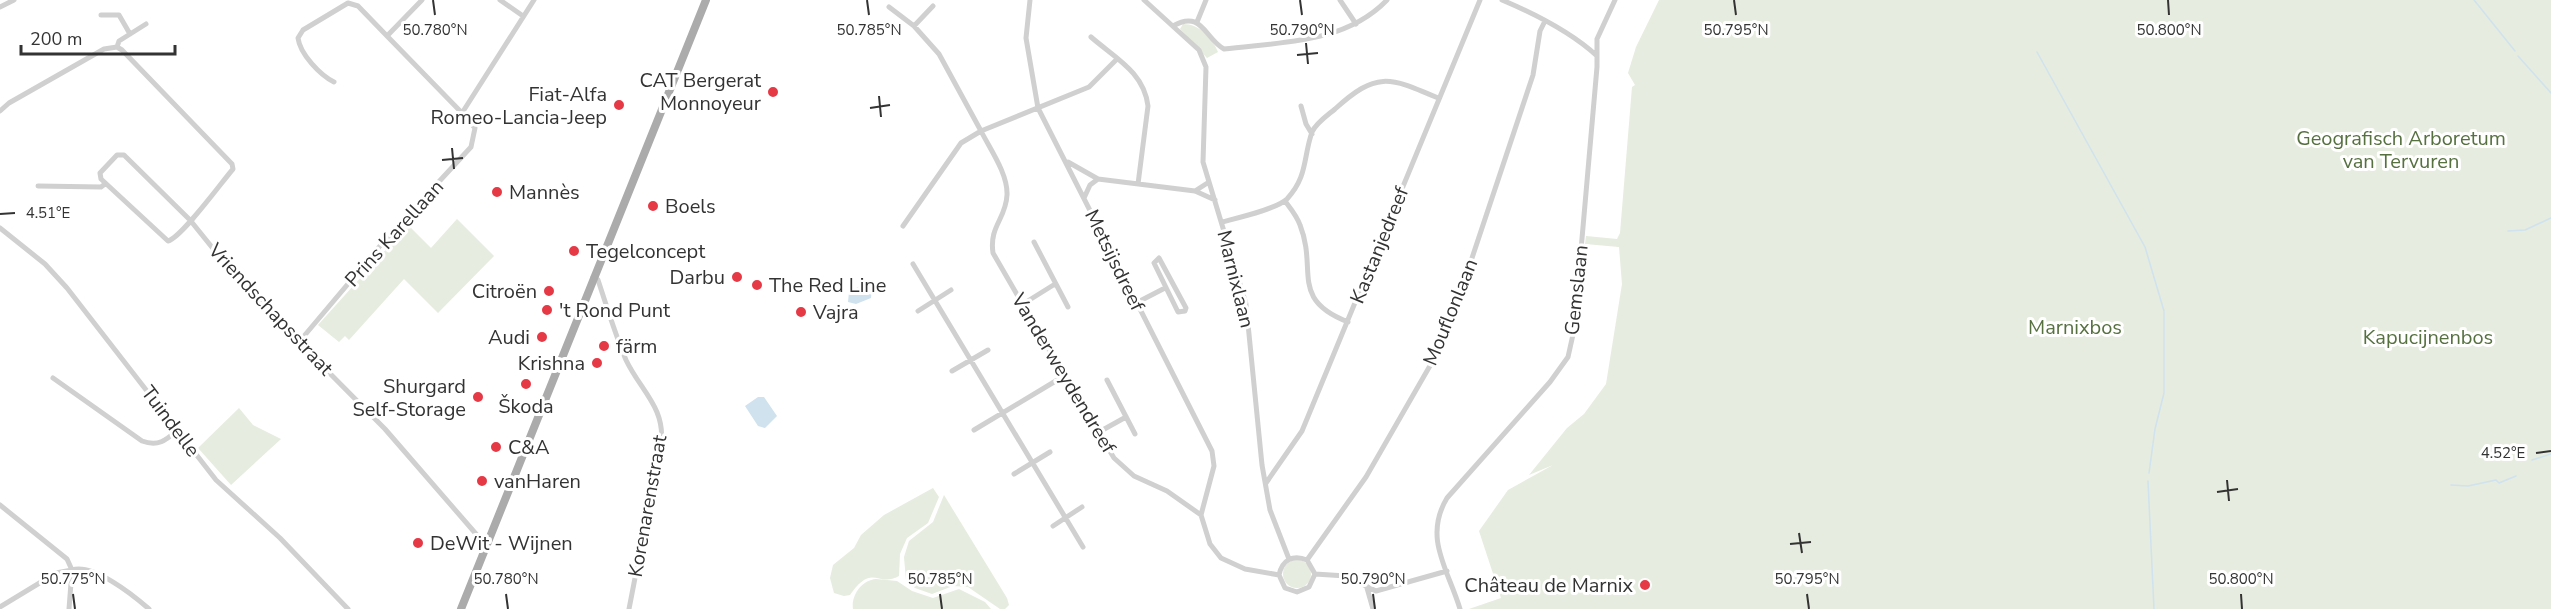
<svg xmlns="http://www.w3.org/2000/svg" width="2551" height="609" font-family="'Nunito Sans',sans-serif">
<rect width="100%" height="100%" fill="#fff"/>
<path fill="#e6ecdf" d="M1659 0H2551V609H1469L1501 598 1479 531 1508 490 1553 465 1529 475 1567 428 1584 414 1606 384 1622 284 1619 247 1585 244 1586 236 1617 239 1620 233 1632 87 1635 85 1628 73 1636 47Z
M1183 24C1199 24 1212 37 1218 52L1207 58 1180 29Z
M457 219 494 256 438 313 404 279 349 340 345 336 339 342 318 325 408 225 431 248Z
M239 408 253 425 281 439 231 485 198 448Z
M933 488 939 497 928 523 907 538 900 554 899 576C877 588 873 562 850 595L844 596 834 593 830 578 833 565 854 548 861 535 884 515Z
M944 495 1007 598 1009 605 1005 609H1000L968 587 953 586 932 594 915 588 906 580 904 557 909 541 933 522Z
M1283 574a14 14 0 1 1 28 0a14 14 0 1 1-28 0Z
M876 579 897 581 912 591 933 598 959 589 985 602 991 609H853C851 595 862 580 876 579Z"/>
<path fill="#cfe2ee" d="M865 283 872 288 871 298 856 304 848 302 849 292Z
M758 397H764L777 416 765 428 758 426 745 406Z"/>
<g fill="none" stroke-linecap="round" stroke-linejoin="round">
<path stroke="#cfe2ee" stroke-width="1.5" d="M2474 0 2515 51
M2037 52 2145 247 2164 311V393L2155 429 2149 473
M2518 56 2551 93
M2508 231 2525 230 2551 218
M2532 460 2551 454
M2148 481 2154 609
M2451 485 2468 486 2496 480 2499 483 2516 476"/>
<path stroke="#d0d0d0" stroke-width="5" d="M422 0 387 36 462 113
M500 0 523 16
M1030 0 1026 38 1038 108 1212 451 1214 466 1201 515
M1144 0 1199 50 1206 67 1203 162 1246 304 1262 465 1270 510 1289 559
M1340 0 1356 24
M1502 0C1535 14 1571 32 1597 56
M0 7 14 0
M889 7 914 26 939 54 981 131 961 143 903 226
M101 15H119L130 34
M1197 22 1206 0
M914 26 933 6
M1173 26C1202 9 1205 39 1224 49 1280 42 1345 44 1387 0
M1091 37C1115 58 1144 72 1148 106L1138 184
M117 47 122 50 232 164 233 169C221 183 182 237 168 241L101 179 100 173 117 155H124L190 220 236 277 267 310 385 429 483 542 487 544
M1117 59 1089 87 981 131C990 149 1008 174 1007 195 1006 219 989 226 993 253L1064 376 1114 458 1134 476 1167 491 1201 515 1210 544 1221 558 1245 569 1279 575
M334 82C320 75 300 54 298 38L303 30 348 3 358 6 387 36
M1301 106 1306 124 1312 134
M0 111 9 103 104 49 117 47 119 41 146 24
M1068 162 1098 179 1195 191 1215 200
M38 186 101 187 105 184
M1195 191 1209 182
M1084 198 1090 185 1098 179
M1285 201C1291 209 1297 216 1300 225 1318 270 1289 299 1348 322
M1222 222C1237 218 1277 209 1287 199 1308 176 1303 158 1312 132 1316 123 1328 115 1335 109 1377 71 1389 77 1438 98
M0 228 45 264 67 288 216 480 280 538 348 609
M1034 242 1068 307
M1159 258 1186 308 1185 311 1178 312 1154 263Z
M913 264 1083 547
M593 277 598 280C607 307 615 334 626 360 640 390 666 408 661 444L629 609
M1136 303 1165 288
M1023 304 1055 284
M918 311 951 290
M299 342 385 240 471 147 475 128 462 113 534 0
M952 371 988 350
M53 378 142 441C159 447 166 440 179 429
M1107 380 1135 434
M974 430 1064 376
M1099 432 1126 417
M1014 474 1050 452
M1266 483 1302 431 1480 0
M0 505 67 559 72 570C93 563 133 595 149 609
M1053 526 1082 507
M1307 560 1366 477 1431 364 1450 324 1533 75 1540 31 1545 21
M1307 560 1315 574
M1315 574 1346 576 1376 591 1447 571
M1279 575 1285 588 1297 592 1309 587 1315 574
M1279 575C1282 560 1293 554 1307 560
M1367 588 1373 609
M0 607 56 573 72 570 69 609
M1460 609C1448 569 1423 538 1447 498L1550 382 1568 357 1574 330 1597 67V39L1615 0"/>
<path stroke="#ababab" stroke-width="8" d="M461 609 706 0"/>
</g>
<path fill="none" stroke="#333" stroke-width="2" d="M433 0 435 15M867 0 869 15M1300 0 1302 15M1734 0 1736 15M2168 0 2169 15M1306 43 1308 64M1297 55 1318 53M879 96 881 117M870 108 890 105M452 148 454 169M442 160 463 158M0 214 15 213M2536 453 2551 451M2227 480 2229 501M2217 492 2238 489M1799 533 1802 553M1790 544 1811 542M73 594 75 609M506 594 508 609M940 594 942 609M1373 594 1375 609M1807 594 1809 609M2241 594 2242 609"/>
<g fill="#e63946" stroke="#fff" stroke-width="2">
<circle cx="773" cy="92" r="6"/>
<circle cx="619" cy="105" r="6"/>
<circle cx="497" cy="192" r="6"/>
<circle cx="653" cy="206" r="6"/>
<circle cx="574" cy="251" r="6"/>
<circle cx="737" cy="277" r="6"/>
<circle cx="757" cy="285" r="6"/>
<circle cx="549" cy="291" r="6"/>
<circle cx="547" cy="310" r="6"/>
<circle cx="801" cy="312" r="6"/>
<circle cx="542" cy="337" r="6"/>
<circle cx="604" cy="346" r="6"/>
<circle cx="597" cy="363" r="6"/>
<circle cx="526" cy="384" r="6"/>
<circle cx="478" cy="397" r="6"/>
<circle cx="496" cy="447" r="6"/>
<circle cx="482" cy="481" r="6"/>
<circle cx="418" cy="543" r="6"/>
<circle cx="1645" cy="585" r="6"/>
</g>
<g text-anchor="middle" stroke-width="6" stroke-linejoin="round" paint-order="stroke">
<g font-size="20" fill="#333" stroke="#fff" text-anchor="start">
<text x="761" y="87" text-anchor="end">CAT Bergerat<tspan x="761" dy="23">Monnoyeur</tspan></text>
<text x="607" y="101" text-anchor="end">Fiat-Alfa<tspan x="607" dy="23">Romeo-Lancia-Jeep</tspan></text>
<text x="509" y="199">Mannès</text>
<text x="665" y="213">Boels</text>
<text x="586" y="258">Tegelconcept</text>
<text x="725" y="284" text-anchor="end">Darbu</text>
<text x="769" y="292">The Red Line</text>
<text x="537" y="298" text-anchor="end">Citroën</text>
<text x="559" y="317">'t Rond Punt</text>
<text x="813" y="319">Vajra</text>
<text x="530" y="344" text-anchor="end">Audi</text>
<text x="616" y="353">färm</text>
<text x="585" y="370" text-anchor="end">Krishna</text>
<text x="466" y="393" text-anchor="end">Shurgard<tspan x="466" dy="23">Self-Storage</tspan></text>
<text x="526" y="413" text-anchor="middle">Škoda</text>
<text x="508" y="454">C&amp;A</text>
<text x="494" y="488">vanHaren</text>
<text x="430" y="550">DeWit - Wijnen</text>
<text x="1633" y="592" text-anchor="end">Château de Marnix</text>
</g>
<g font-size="20" fill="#56703f" stroke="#fff">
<text x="2401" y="145">Geografisch Arboretum<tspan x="2401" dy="23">van Tervuren</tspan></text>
<text x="2075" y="334">Marnixbos</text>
<text x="2428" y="344">Kapucijnenbos</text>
</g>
<g font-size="20" fill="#333" stroke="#fff">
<text transform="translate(394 233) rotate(-48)" y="7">Prins Karellaan</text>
<text transform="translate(1379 245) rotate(-68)" y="7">Kastanjedreef</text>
<text transform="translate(1115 260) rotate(64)" y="7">Metsijsdreef</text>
<text transform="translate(1236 279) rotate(76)" y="7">Marnixlaan</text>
<text transform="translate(1576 290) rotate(-84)" y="7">Gemslaan</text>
<text transform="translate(271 309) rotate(47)" y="7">Vriendschapsstraat</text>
<text transform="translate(1450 312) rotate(-68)" y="7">Mouflonlaan</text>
<text transform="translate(1064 373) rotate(59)" y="7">Vanderweydendreef</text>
<text transform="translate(171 421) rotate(53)" y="7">Tuindelle</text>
<text transform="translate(647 506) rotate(-80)" y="7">Korenarenstraat</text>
</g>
</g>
<g font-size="15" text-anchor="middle" fill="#333" stroke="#fff" stroke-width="6" stroke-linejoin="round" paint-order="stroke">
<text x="435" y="35">50.780°N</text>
<text x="869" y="35">50.785°N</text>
<text x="1302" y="35">50.790°N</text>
<text x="1736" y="35">50.795°N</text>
<text x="2169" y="35">50.800°N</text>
<text x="48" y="218">4.51°E</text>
<text x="2503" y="458">4.52°E</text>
<text x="73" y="584">50.775°N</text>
<text x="506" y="584">50.780°N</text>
<text x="940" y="584">50.785°N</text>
<text x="1373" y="584">50.790°N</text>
<text x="1807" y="584">50.795°N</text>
<text x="2241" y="584">50.800°N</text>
</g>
<path d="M21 45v9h154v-9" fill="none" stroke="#333333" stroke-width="3"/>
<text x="30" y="45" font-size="18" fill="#333333" stroke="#ffffff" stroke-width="4.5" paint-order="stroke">200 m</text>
</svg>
